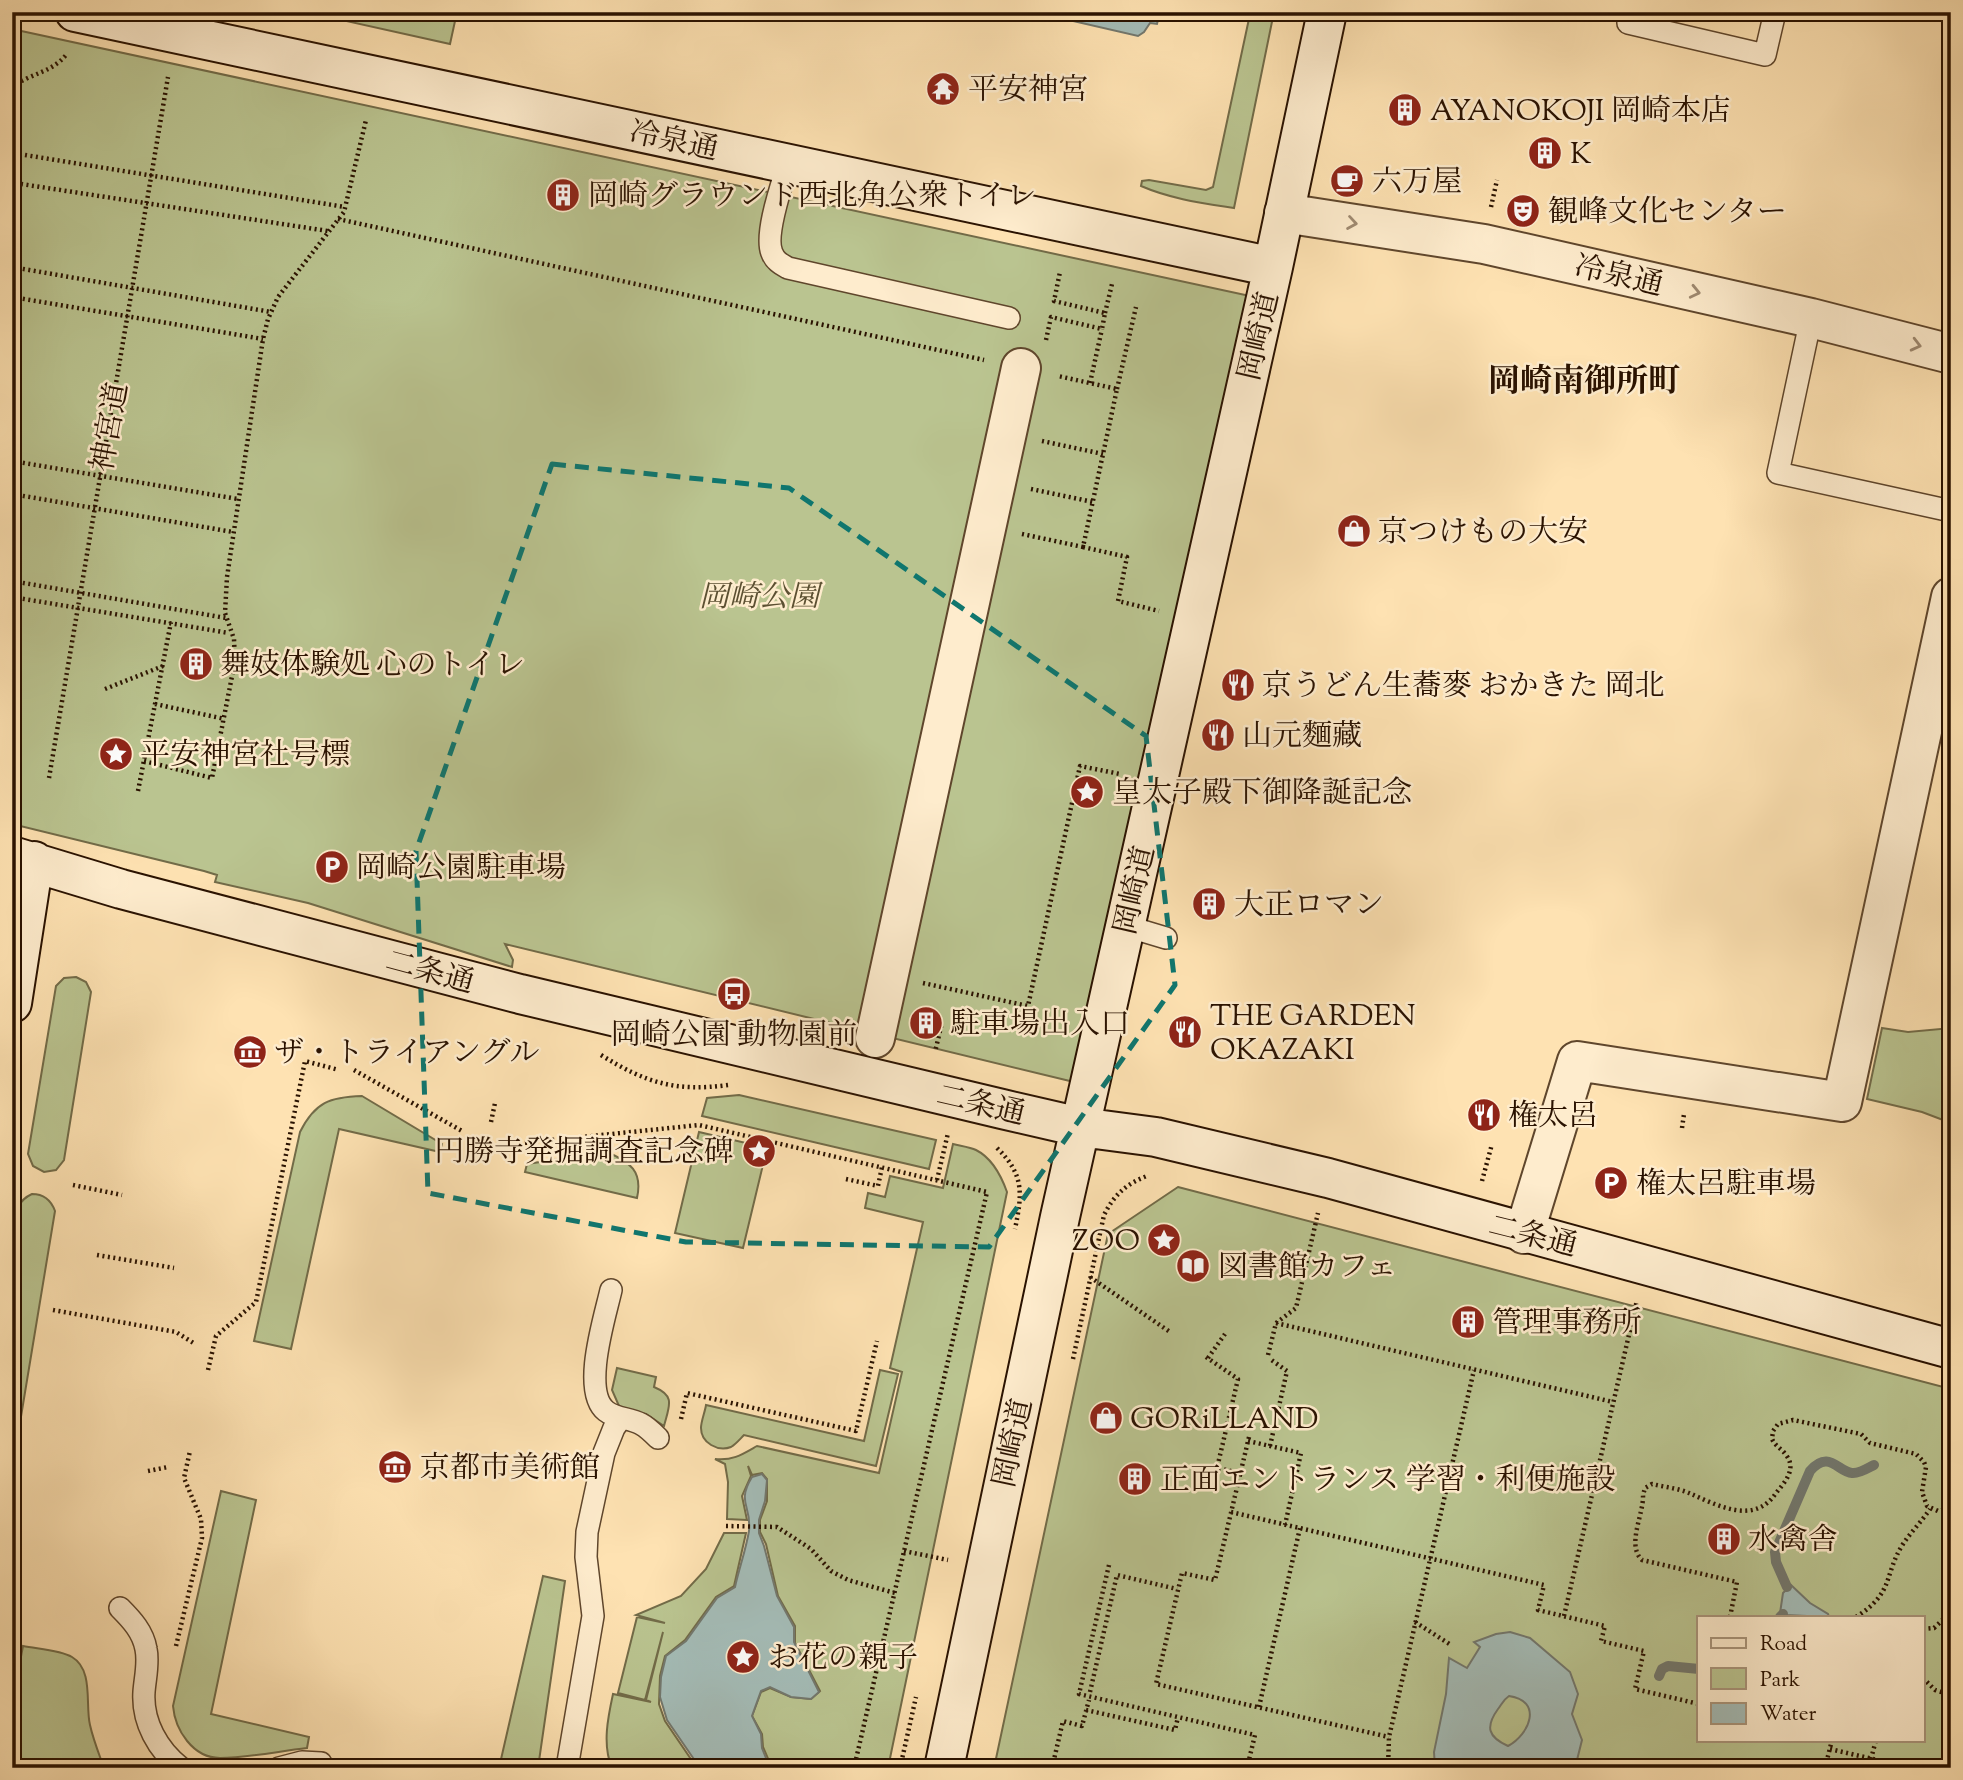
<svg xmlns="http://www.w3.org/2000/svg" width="1963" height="1780" font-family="'Sorts Mill Goudy','Noto Serif JP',serif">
<rect width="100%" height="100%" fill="#fee2b2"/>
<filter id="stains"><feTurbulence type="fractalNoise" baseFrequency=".00286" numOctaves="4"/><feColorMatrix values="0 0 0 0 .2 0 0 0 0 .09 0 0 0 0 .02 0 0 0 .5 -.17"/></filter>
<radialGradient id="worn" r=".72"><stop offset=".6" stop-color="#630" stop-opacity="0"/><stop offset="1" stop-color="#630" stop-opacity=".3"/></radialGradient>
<path fill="#bac490" stroke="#726b48" stroke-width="2" fill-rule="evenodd" d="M334 12H457L450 44 337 19Z
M1246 12H1274L1234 208C1202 203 1171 199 1141 186L1142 181 1149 180 1206 190 1213 187 1250 14Z
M12 29 1250 296 1074 1082 505 944 513 960 512 967 308 903 215 882 217 875 204 871 12 824Z
M76 977 86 982 91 992 64 1160 56 1170 44 1172 33 1166 28 1154 56 986 64 978Z
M1882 1028 1908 1032 1951 1028V1123L1922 1112 1867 1099Z
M739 1095 936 1140 929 1169 702 1116 707 1098Z
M362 1096 442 1144 440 1152 339 1129 291 1349 254 1341 300 1132C315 1102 330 1097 362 1096Z
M699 1132 767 1148 743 1248 675 1233Z
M953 1144C961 1146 970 1147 976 1150 992 1158 1002 1178 1007 1192L888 1768H772L763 1747 762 1734 752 1716 761 1692 770 1688 791 1697 811 1699 820 1691 795 1643V1626L778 1596 766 1544 760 1532V1520L767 1501V1479L762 1473 752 1475 748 1466 751 1476 742 1496 747 1520 727 1519 728 1482 725 1464 715 1459C733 1461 743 1454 757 1446L879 1473 902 1372 890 1368 923 1222 865 1208 868 1193 885 1197 890 1176 943 1188Z
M607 1152C630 1162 643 1171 637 1198L525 1172 527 1164Z
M1178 1187 1951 1389V1768H994L1108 1234ZM1699 1617H1923V1740H1699Z
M32 1194C44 1194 51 1200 55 1211L12 1471V1235C15 1218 14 1202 32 1194Z
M617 1368 656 1377 654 1387C676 1396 669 1406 664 1426L646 1414 623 1409 619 1406 612 1390Z
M880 1370 898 1374 876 1466 744 1435C740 1439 736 1444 731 1447 718 1452 701 1443 701 1428 701 1421 705 1412 706 1405L864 1441Z
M221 1491 256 1500 211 1714 309 1737 307 1748C279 1751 249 1758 220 1758 193 1758 175 1730 173 1706Z
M724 1533H746L734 1586 716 1597 685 1640 665 1656 660 1676 659 1704 665 1721 697 1768H612C602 1745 608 1717 613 1694L651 1702 646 1700 663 1632 645 1700 618 1693 637 1617 665 1623 636 1615 681 1596 706 1569Z
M543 1576 565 1581 538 1768H499Z
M23 1646C38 1649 60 1650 72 1657 94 1670 85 1705 90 1725 93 1739 99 1754 104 1768H12V1704Z"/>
<path fill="#a4bcb7" stroke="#73786e" stroke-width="2" fill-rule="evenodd" d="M1061 12H1160L1157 24 1150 23 1144 32 1138 36 1060 18Z
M762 1474 767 1480 765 1501 759 1520V1533L764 1546 777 1596 794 1627V1642L819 1692 811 1699 791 1697 770 1687 761 1691 752 1716 761 1734 762 1748 770 1768H700L667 1720 660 1697 661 1677 666 1656 686 1641 717 1598 735 1587C739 1569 746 1549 749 1531 752 1506 736 1503 752 1477Z
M1791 1585 1810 1603 1828 1614 1829 1617 1785 1615 1780 1613 1783 1593Z
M1510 1632 1530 1638 1570 1672 1578 1694 1572 1714 1582 1740 1575 1768H1435L1434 1752 1446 1694 1449 1658 1467 1668 1480 1647 1474 1642 1496 1634ZM1509 1696C1543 1701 1530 1734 1508 1746 1488 1737 1485 1727 1498 1709 1502 1704 1503 1700 1509 1696Z"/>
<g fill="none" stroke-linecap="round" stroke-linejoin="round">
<path stroke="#73786e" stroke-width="10" d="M1787 1587 1776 1562 1775 1552 1810 1471C1829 1449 1838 1472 1852 1473 1859 1474 1868 1468 1874 1465
M1780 1617 1783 1614
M1659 1676 1662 1669 1668 1666 1699 1669"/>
<g stroke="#5f462c" stroke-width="24">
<path id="lane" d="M1630 12 1628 23 1765 55 1775 12
M788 164C782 184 764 235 772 253 775 261 781 264 788 268L1009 318
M1811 318 1778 473 1951 511
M1126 926 1166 938
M611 1290C605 1317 581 1391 606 1411 616 1419 630 1418 641 1424 647 1427 653 1433 658 1438
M120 1608C132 1620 143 1632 146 1649 149 1663 145 1678 144 1692 142 1722 158 1750 181 1768
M279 1768 302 1762 321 1763
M567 1768 593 1616 586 1557 587 1532 604 1453 614 1428 621 1418"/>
</g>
<g stroke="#5f462c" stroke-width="42">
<path id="street" d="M1284 213 1484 244 1811 318 1951 354
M875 1038 1021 368
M1524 1234 1577 1061 1842 1102 1951 597"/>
</g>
<g stroke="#2a1200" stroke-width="42">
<path id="secondary" d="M75 12 1273 267
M12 856 121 889 520 994 1002 1109 1080 1127 1156 1137 1328 1178 1951 1349
M12 1003 34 861
M944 1768 1060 1217 1273 267 1327 12"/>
</g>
<path stroke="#2a1200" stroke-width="4.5" stroke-dasharray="2 3.5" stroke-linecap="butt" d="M12 87C31 73 51 73 66 55
M25 155 345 207
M21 184 328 231
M1491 207 1497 180
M12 216 14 226 12 253
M338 219 984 360
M12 267 271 312
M12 297 263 339
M1105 313 1112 284
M1046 340 1051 317 1102 329 1105 313 1054 301 1060 272
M1090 383 1102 329
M1117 389 1136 307
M1042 441 1103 454
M12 461 238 499
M1031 489 1093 502
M12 494 233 532
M1022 534 1083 547 1117 389 1058 376
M1083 547 1127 557 1118 601 1159 611
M12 581 226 618
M12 597 229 633
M105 689 163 666
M155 704 225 719
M144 761 212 778 235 661 234 639 225 613 227 577 263 339 268 319 278 297 344 212 366 120
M49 778 168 77
M138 791 171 622
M923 983 1028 1006 1080 766 1120 774
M918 1022 941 1027 935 1052
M601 1055C646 1083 676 1092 728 1085
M354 1070 462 1131
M491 1122 495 1103
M1682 1128 1684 1114
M514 1144 699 1125 987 1192 854 1768
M997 1148C1025 1175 1022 1195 1015 1229
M846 1179 878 1186 882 1167
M937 1180 948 1133
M1482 1181 1492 1144
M73 1185 122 1195
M97 1255 174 1268
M1090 1277 1170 1332
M53 1310 176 1332 195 1344
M1276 1323 1613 1402
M1268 1355 1276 1323 1296 1308 1318 1213
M1206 1357 1238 1379 1217 1468 1240 1473
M1208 1358 1225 1334
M1073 1359 1104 1215C1114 1195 1126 1184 1147 1176
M208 1370 216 1336 256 1302 305 1061 339 1070
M681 1419 687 1393 856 1431 877 1341
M1249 1437 1215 1580 1182 1573 1156 1684 1389 1737
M1248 1441 1301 1453 1285 1525
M1270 1446 1287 1371 1270 1359
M148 1471 168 1467
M1231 1512 1544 1585 1538 1610 1605 1626 1601 1641 1644 1651 1635 1689 1699 1704
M726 1526 777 1527 811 1549 831 1571 848 1580 895 1593
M904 1551 948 1560
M1109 1565 1079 1694 1255 1735 1247 1768
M1564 1616 1637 1300
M1730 1617 1737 1582 1642 1560C1626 1545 1644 1514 1643 1495L1645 1488 1652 1484C1664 1487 1677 1488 1689 1493 1717 1505 1754 1526 1776 1493 1785 1482 1797 1469 1786 1455 1782 1449 1775 1446 1772 1439L1773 1431 1778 1424 1793 1420 1861 1434 1870 1443 1916 1454 1924 1462 1926 1467 1922 1492 1927 1506 1938 1511 1951 1508
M1856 1617C1895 1592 1883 1576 1903 1544 1911 1532 1922 1521 1930 1509
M1415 1622 1451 1645
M1923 1629 1934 1628 1951 1612
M176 1646 202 1538 201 1519 184 1478 190 1451
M1923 1678 1935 1690 1951 1695
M1090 1692 1117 1575 1177 1589
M1259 1707 1300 1528
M1086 1710 1175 1730 1178 1717
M1830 1749 1911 1768
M1871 1759 1876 1740
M900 1768 916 1697
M1052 1768 1063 1721 1082 1726 1089 1700
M1388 1768 1389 1737 1474 1370
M1825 1768 1832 1740"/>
<use href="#lane" stroke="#feeccd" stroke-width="21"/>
<use href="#street" stroke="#feeccd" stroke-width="38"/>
<use href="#secondary" stroke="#feeccd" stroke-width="38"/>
</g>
<defs><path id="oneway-chevron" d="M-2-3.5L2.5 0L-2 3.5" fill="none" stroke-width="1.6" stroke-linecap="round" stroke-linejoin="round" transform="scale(1.75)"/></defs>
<g stroke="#9f8a71">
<use href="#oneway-chevron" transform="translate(1352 223) rotate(9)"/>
<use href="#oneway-chevron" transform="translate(1695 292) rotate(13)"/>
<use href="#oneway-chevron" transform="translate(1916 345) rotate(14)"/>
</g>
<path fill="none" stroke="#0f766e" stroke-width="5" stroke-dasharray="14 9" stroke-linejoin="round" d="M552 464 789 488 1146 736 1175 985 989 1247 686 1242 428 1193 416 851Z"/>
<defs>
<g id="temple-disc" transform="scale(1.75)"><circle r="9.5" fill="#8f2418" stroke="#feeccd"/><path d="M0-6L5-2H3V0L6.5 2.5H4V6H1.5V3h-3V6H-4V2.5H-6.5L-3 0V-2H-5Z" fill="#fff"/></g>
<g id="building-disc" transform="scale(1.75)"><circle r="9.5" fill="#8f2418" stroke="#feeccd"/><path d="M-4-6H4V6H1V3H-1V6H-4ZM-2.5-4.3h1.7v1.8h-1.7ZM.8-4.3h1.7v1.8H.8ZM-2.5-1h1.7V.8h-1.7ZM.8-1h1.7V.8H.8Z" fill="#fff"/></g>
<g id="cafe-disc" transform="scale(1.75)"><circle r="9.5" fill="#8f2418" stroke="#feeccd"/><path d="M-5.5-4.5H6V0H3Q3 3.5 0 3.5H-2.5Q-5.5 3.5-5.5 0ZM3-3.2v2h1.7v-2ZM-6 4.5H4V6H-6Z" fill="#fff"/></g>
<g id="theatre-disc" transform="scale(1.75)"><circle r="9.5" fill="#8f2418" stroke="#feeccd"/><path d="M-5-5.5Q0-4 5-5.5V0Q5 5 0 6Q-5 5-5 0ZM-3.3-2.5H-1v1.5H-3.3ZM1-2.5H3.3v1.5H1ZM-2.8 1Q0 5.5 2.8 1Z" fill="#fff"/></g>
<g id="shop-disc" transform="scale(1.75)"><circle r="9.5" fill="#8f2418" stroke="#feeccd"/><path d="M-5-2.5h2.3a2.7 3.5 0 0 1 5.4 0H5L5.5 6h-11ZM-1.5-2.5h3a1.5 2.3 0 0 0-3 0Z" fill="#fff"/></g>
<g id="restaurant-disc" transform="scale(1.75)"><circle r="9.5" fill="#8f2418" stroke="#feeccd"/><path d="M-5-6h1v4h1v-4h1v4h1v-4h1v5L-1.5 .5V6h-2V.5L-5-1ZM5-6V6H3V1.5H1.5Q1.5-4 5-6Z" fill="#fff"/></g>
<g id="sight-disc" transform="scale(1.75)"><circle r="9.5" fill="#8f2418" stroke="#feeccd"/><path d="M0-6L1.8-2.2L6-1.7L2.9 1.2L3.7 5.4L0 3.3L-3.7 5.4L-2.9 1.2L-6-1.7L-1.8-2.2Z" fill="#fff"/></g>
<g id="parking-disc" transform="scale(1.75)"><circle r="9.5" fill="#8f2418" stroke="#feeccd"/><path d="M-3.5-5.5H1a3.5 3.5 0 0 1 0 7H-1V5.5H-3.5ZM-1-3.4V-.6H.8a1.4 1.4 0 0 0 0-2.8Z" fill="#fff"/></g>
<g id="bus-disc" transform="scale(1.75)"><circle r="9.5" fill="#8f2418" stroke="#feeccd"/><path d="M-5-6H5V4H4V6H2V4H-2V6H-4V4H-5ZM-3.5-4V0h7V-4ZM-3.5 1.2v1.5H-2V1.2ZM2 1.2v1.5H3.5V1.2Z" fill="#fff"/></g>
<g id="museum-disc" transform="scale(1.75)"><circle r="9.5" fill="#8f2418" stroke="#feeccd"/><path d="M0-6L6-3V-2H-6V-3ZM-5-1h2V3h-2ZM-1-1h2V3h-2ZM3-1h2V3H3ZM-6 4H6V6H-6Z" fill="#fff"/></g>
<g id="library-disc" transform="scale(1.75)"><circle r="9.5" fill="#8f2418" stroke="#feeccd"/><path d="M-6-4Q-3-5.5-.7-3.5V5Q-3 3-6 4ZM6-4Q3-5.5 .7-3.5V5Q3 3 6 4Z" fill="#fff"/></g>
</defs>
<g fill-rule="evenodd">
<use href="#temple-disc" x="943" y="89"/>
<use href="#building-disc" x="1405" y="110"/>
<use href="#building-disc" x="1545" y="153"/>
<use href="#cafe-disc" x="1347" y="181"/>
<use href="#building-disc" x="563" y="195"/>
<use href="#theatre-disc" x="1523" y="211"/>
<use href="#shop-disc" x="1354" y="531"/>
<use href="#building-disc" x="196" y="664"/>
<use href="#restaurant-disc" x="1238" y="685"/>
<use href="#restaurant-disc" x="1218" y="735"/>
<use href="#sight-disc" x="116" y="754"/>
<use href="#sight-disc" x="1087" y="792"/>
<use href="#parking-disc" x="332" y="867"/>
<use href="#building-disc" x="1209" y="904"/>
<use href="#bus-disc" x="734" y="994"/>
<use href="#building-disc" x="926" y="1023"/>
<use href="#restaurant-disc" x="1185" y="1032"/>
<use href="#museum-disc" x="250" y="1052"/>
<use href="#restaurant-disc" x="1484" y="1115"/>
<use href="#sight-disc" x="759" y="1151"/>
<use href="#parking-disc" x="1611" y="1183"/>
<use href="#sight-disc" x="1164" y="1240"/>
<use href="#library-disc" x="1193" y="1266"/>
<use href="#building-disc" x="1468" y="1322"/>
<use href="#shop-disc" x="1106" y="1418"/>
<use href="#museum-disc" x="395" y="1467"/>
<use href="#building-disc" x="1135" y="1479"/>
<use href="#building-disc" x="1724" y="1539"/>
<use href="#sight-disc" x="743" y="1657"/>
</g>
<g text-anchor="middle" stroke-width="5" stroke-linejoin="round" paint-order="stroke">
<g font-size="30" fill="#2a1200" stroke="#feeccd" text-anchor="start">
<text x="968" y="99">平安神宮</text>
<text x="1430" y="120">AYANOKOJI 岡崎本店</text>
<text x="1570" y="163">K</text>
<text x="1372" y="191">六万屋</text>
<text x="588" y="205">岡崎グラウンド西北角公衆トイレ</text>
<text x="1548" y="221">観峰文化センター</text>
<text x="1378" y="541">京つけもの大安</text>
<text x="220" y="674">舞妓体験処 心のトイレ</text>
<text x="1262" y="695">京うどん生蕎麥 おかきた 岡北</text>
<text x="1242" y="745">山元麵藏</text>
<text x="140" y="764">平安神宮社号標</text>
<text x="1112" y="802">皇太子殿下御降誕記念</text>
<text x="356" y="877">岡崎公園駐車場</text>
<text x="1234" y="914">大正ロマン</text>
<text x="1210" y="1025">THE GARDEN<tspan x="1210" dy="34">OKAZAKI</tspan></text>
<text x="950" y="1033">駐車場出入口</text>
<text x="734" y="1044" text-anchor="middle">岡崎公園 動物園前</text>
<text x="274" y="1062">ザ・トライアングル</text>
<text x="1508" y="1125">権太呂</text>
<text x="734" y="1161" text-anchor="end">円勝寺発掘調査記念碑</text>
<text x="1636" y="1193">権太呂駐車場</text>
<text x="1140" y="1250" text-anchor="end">ZOO</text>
<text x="1218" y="1276">図書館カフェ</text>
<text x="1492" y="1332">管理事務所</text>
<text x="1130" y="1428">GORiLLAND</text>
<text x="420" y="1477">京都市美術館</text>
<text x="1160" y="1489">正面エントランス 学習・利便施設</text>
<text x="1748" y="1549">水禽舎</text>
<text x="768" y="1667">お花の親子</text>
</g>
<g font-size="30" fill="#2a1200" stroke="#feeccd">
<text transform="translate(674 140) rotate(12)" y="10">冷泉通</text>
<text transform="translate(1619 275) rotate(13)" y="10">冷泉通</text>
<text transform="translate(1258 336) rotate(-77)" y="10">岡崎道</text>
<text transform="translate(109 427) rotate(-80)" y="10">神宮道</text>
<text transform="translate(1134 890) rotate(-77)" y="10">岡崎道</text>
<text transform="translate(430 971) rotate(15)" y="10">二条通</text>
<text transform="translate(981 1104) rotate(13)" y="10">二条通</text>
<text transform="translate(1533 1235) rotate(14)" y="10">二条通</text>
<text transform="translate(1012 1443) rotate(-78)" y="10">岡崎道</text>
</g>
<g font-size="30" font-style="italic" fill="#5c5032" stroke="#feeccd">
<text x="759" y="606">岡崎公園</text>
</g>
<g font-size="32" font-weight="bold" fill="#2a1200" stroke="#feeccd">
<text x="1584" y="391">岡崎南御所町</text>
</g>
</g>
<rect width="1963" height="1780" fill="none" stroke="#fee2b2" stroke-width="42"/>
<rect x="14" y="14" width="1935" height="1752" fill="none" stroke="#2a1200" stroke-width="3.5"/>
<rect x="21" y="21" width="1921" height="1738" fill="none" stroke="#2a1200" stroke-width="2"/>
<rect x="1697" y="1616" width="228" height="126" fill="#feeccd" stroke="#a9957b" stroke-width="2"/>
<rect x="1711" y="1638" width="35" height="10" fill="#feeccd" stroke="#a9957b" stroke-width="2"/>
<text x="1760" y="1650" font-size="21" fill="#2a1200">Road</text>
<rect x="1711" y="1668" width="35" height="21" fill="#bac490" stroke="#a9957b" stroke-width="2"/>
<text x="1760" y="1686" font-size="21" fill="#2a1200">Park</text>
<rect x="1711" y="1703" width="35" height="21" fill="#a4bcb7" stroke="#a9957b" stroke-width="2"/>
<text x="1760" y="1720" font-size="21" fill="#2a1200">Water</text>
<rect width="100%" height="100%" filter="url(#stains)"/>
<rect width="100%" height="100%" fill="url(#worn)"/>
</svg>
